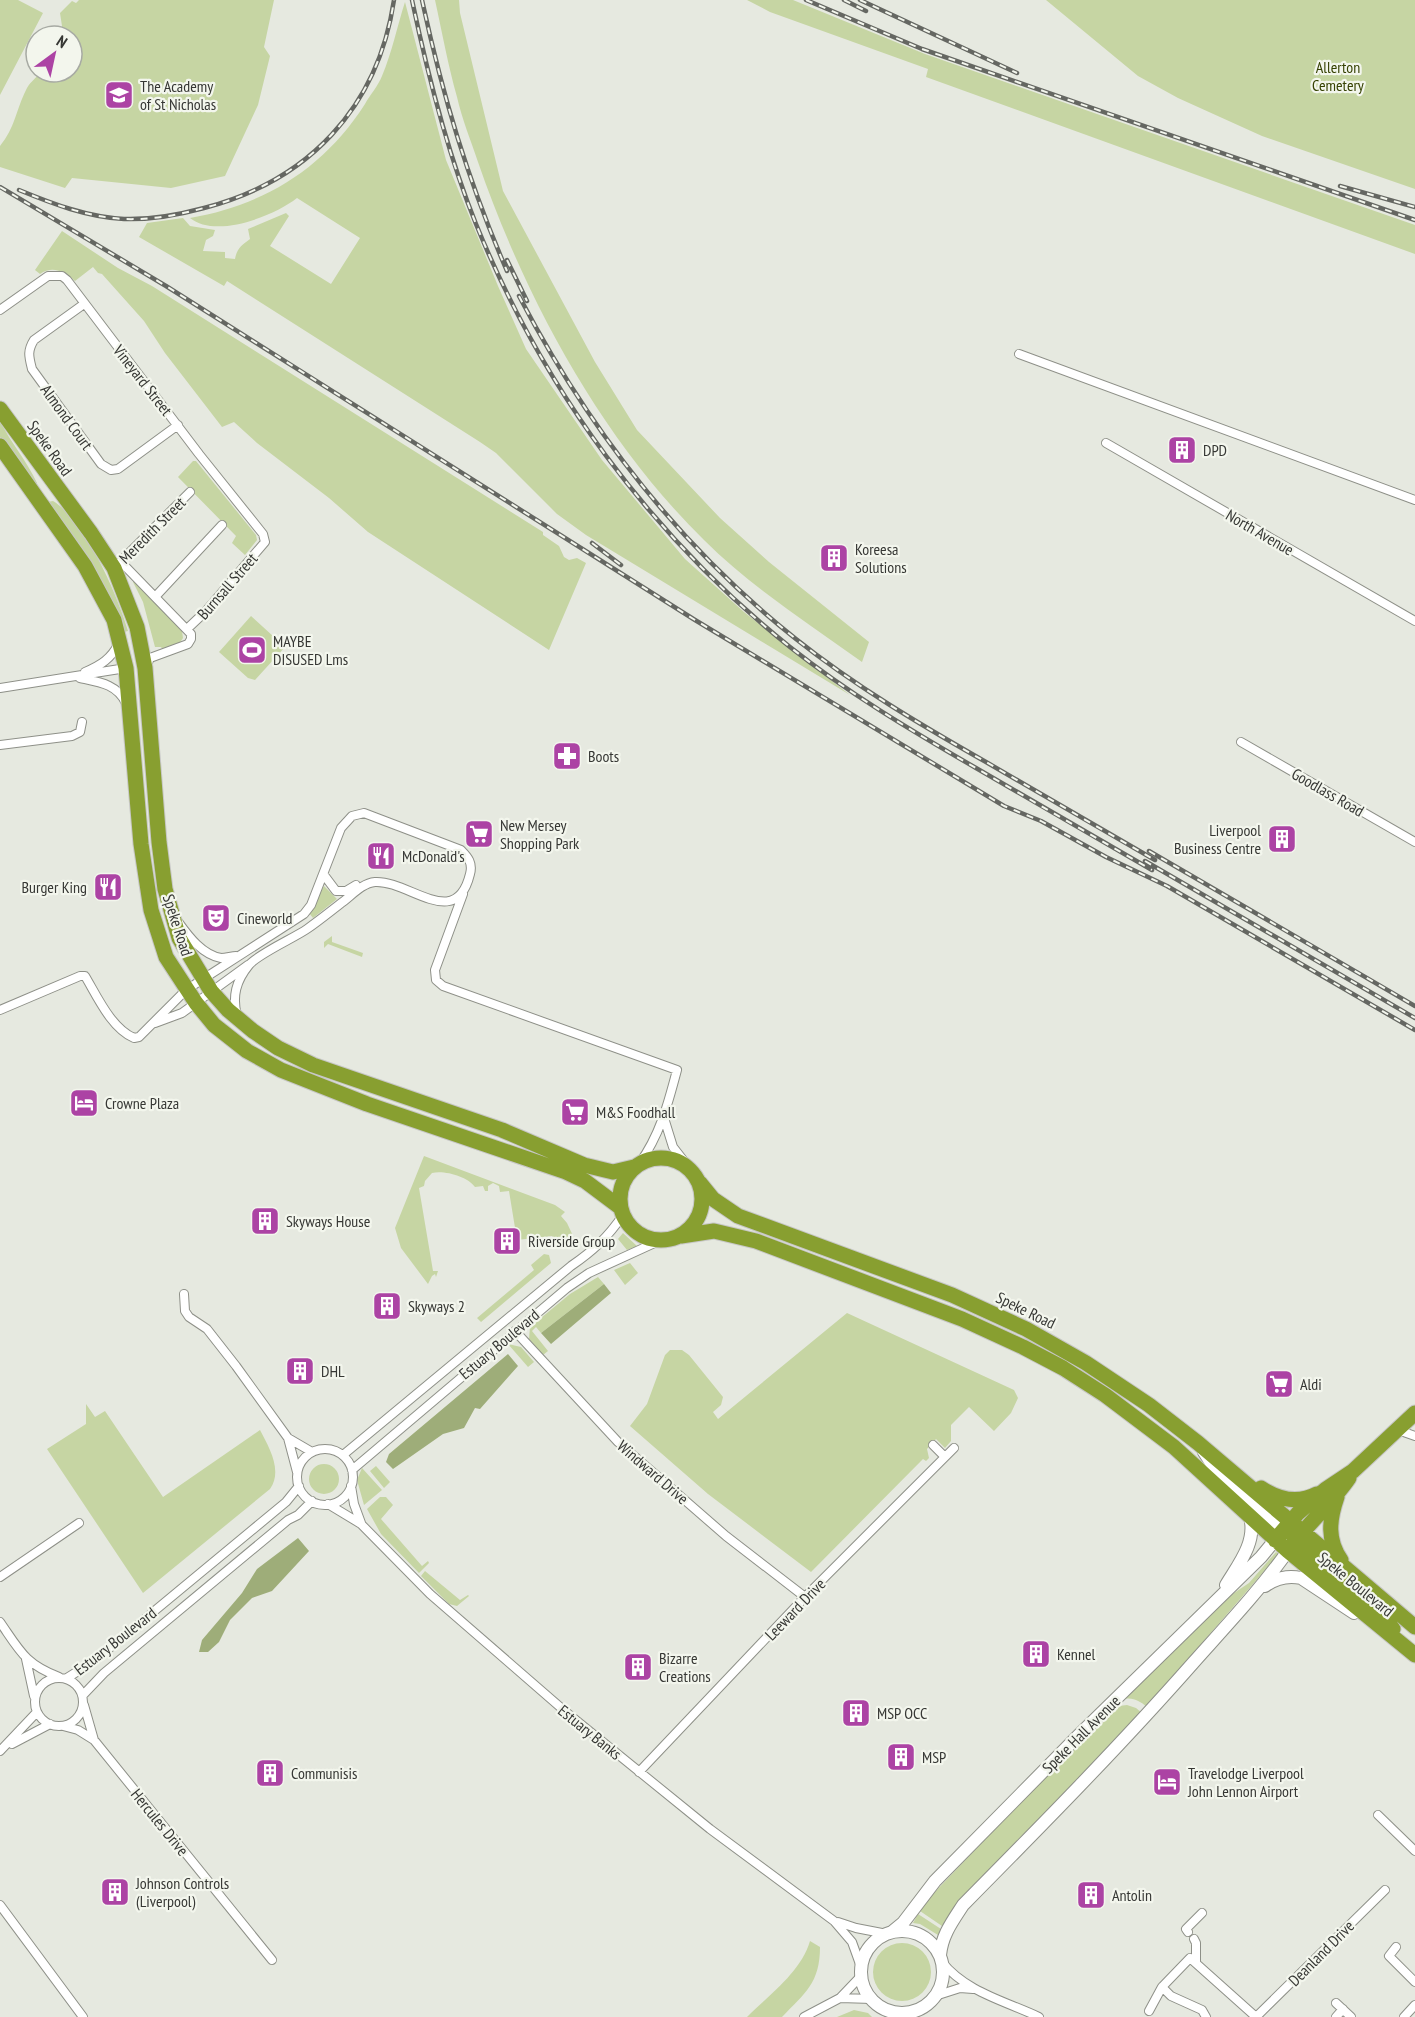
<svg xmlns="http://www.w3.org/2000/svg" width="1415" height="2017" font-family="'PT Sans Narrow',sans-serif">
<rect width="100%" height="100%" fill="#e6e9e0"/>
<path fill="#c6d5a3" d="M0 0H18L43 13 0 95Z
M79 0H274L264 47 270 56 258 105 225 176 171 188 72 178 65 188 0 167V146C15 128 16 110 26 90 29 83 36 78 41 72H72V36H59L62 26 60 13 72 1 76 3Z
M435 0H459L460 13 503 191 595 362 637 430 720 518 769 562 869 642 862 662C809 624 751 587 704 540 601 439 525 298 478 162 471 141 462 119 457 97 448 65 442 32 435 0Z
M747 0H793L925 54 1415 225V254L926 77 928 69 770 12Z
M1046 0H1415V189L1262 136 1178 98 1138 76Z
M405 2 446 160 498 286 526 349 602 460 685 559 744 612 850 695 586 535 557 514 496 453 480 442 227 281 224 286 139 237 147 223 183 218 190 226 215 230 213 236 206 240 203 251 225 252V258L235 259C237 248 242 245 250 239L248 229 286 213 289 216 270 246 331 284 360 238 297 198C274 216 216 239 190 218 265 205 324 168 365 104 370 95 378 86 382 76 392 52 397 27 405 2Z
M62 231 118 268 152 286 543 532V535L559 546 564 557 569 560 577 558 586 563 549 650 368 532 329 498 257 443 234 422 222 427 165 353 144 321 102 274 98 273 93 267 75 281C65 272 53 265 40 274L35 270Z
M0 421C11 443 27 461 37 483L35 485 0 437Z
M193 461H196L256 535 257 540 245 555 232 543 236 536 178 477Z
M53 501C85 520 118 596 128 631L124 632C105 580 79 546 47 502Z
M134 581 182 631 183 638 179 644 163 650 161 647H155L143 602 133 582Z
M251 616 285 647 255 680 248 678 219 652Z
M324 886 337 899 313 918 309 913Z
M332 936V942L363 953 362 957 328 944 324 948V942Z
M424 1156 555 1205 565 1212 561 1216 567 1223 574 1238 562 1247 552 1236 517 1240 509 1191 500 1192 499 1186 493 1183 488 1186V1191H485L483 1186 475 1187C468 1177 445 1170 432 1173L425 1181 424 1186 419 1188 433 1271H438L436 1277 435 1274 432 1276 428 1284 401 1248 395 1228Z
M623 1233 637 1246 627 1250 618 1239Z
M544 1254 549 1255 551 1263 481 1322 477 1318 534 1270 531 1265Z
M630 1263 638 1273 625 1285 614 1270Z
M598 1277 604 1284 541 1333 536 1327 532 1331 548 1351 543 1355 529 1339 530 1327 570 1294Z
M847 1313 1014 1390 1018 1398 1011 1413 994 1431 969 1407 951 1425V1441L945 1448 936 1439 927 1449 929 1458 926 1461 923 1459 811 1572 708 1494 630 1426 647 1404 665 1355 670 1350H682L689 1355 723 1397 721 1405 713 1412 718 1419Z
M508 1344 521 1347 534 1362 528 1367Z
M86 1404 95 1417 105 1411 163 1497 260 1430C269 1447 283 1471 270 1489L143 1593 47 1449 86 1424Z
M309 1479a15 15 0 1 1 30 0a15 15 0 1 1-30 0Z
M376 1466 390 1482 384 1488 370 1471Z
M362 1468 382 1490 364 1505 357 1480Z
M380 1497H386L393 1505 381 1519 422 1566 428 1561 429 1563 419 1573 381 1534 367 1509Z
M1276 1552 1279 1554 1147 1707C1139 1700 1131 1696 1121 1700L1204 1613 1249 1583Z
M425 1571 460 1600 468 1595 469 1596 457 1606 449 1604 421 1576Z
M1127 1705 1136 1708 1142 1713 947 1918 942 1926 920 1911 933 1894 1076 1744 1091 1735 1119 1706Z
M918 1914 941 1929 938 1935 920 1924 913 1923Z
M810 1941 820 1947C820 1983 805 1993 782 2017H747C769 1995 801 1972 810 1941Z
M873 1972a29 29 0 1 1 58 0a29 29 0 1 1-58 0Z
M854 2010 868 2013 872 2017H837Z"/>
<path fill="#9ead79" d="M604 1284 611 1293 551 1344 541 1333Z
M508 1354 518 1366 480 1409 475 1408 464 1428 443 1434 393 1469 386 1462 389 1454Z
M298 1538 309 1551 272 1591 252 1598 230 1620 219 1642 208 1652H199L202 1640 242 1593 257 1569Z"/>
<g fill="none" stroke-linecap="round" stroke-linejoin="round">
<g stroke="#8e9088" stroke-width="10">
<path id="street" d="M84 304 34 340C27 351 29 357 32 369L101 464 111 470 118 469 178 425
M0 310 48 276H62L67 280 199 454 263 534 265 542 206 611 187 629
M1019 354 1415 500
M1106 443 1415 621
M121 562 191 634V639L188 644 150 658 146 667
M118 564 190 492
M155 597 222 525
M85 672C101 665 111 659 119 643
M80 678C99 682 117 684 126 703
M0 688 126 668
M1241 742 1415 842
M0 745 72 736 80 732 82 722
M324 875 336 891H346L356 885
M463 894 435 970 436 980 443 986 677 1070C668 1104 660 1135 639 1164
M179 923C189 937 203 955 221 958 226 958 232 956 236 956
M0 1010 80 976H85C97 996 111 1028 134 1038L139 1037 186 990 304 914 311 905 341 828 352 816 364 813 461 850C468 857 473 863 470 874 456 932 409 880 375 882 363 883 353 894 344 901 332 910 320 920 307 929 294 938 258 954 249 965 236 981 232 996 237 1016
M155 1023 182 1013 248 965
M664 1118 673 1147 691 1170
M184 1294 185 1311 189 1317 207 1329 236 1366 288 1438 297 1472
M515 1331 618 1442 726 1536 805 1597
M1398 1430 1415 1436
M288 1438 312 1452
M933 1445 945 1457
M297 1477a28 28 0 1 1 56 0a28 28 0 1 1-56 0Z
M343 1455 571 1266C593 1251 608 1237 623 1215
M352 1470 567 1288 589 1273 661 1240
M351 1486 354 1504 361 1523
M328 1504 361 1524 430 1594 567 1713 710 1829 834 1921 852 1942 861 1967
M0 1577 79 1523
M0 1622C20 1651 25 1664 59 1677
M26 1659 34 1696
M35 1702a24 24 0 1 1 48 0a24 24 0 1 1-48 0Z
M67 1678 94 1661 286 1502 299 1486
M83 1695 104 1673 288 1520 298 1515 312 1501
M84 1705 94 1740
M63 1726 78 1730 94 1740 272 1960
M12 1744 50 1724
M0 1751 37 1712
M639 1772 805 1597 954 1448
M1378 1815 1415 1851
M0 1905 83 2017
M838 1922 856 1928 887 1934
M1188 1932 1186 1929 1202 1913
M1194 1939 1196 1943V1961
M1396 1947 1389 1956 1415 1982
M942 1962C966 1992 1005 2001 1039 2017
M935 1996 960 1988 973 1989
M840 1998 872 1999
M1336 2003 1351 2017
M1149 2011 1162 1987
M804 2017 840 1998 861 1976
M1206 2017 1202 2010 1171 1996 1162 1987 1190 1958 1256 2017 1385 1890
M1336 2017 1343 2009
M1404 2017 1415 2005"/>
</g>
<g stroke="#8e9088" stroke-width="14">
<path id="secondary" d="M1226 1585C1238 1565 1257 1542 1250 1517
M1265 1586C1276 1578 1287 1575 1301 1578L1354 1613
M861 1972a41 41 0 1 1 82 0a41 41 0 1 1-82 0Z
M892 1932 903 1923 935 1881 1079 1735 1261 1557 1275 1540
M940 1955C942 1935 952 1922 963 1905 1041 1826 1119 1747 1193 1663 1226 1626 1259 1591 1288 1551L1283 1530 1217 1472 1204 1452"/>
</g>
<g stroke="#c7c7c6" stroke-width="17">
<path id="highway" d="M0 409 91 533 114 568 137 627 145 668 159 842 165 889 179 938 211 991 228 1010 253 1031 278 1048 313 1065 502 1130 584 1165 613 1172 634 1167
M0 446 85 566 114 620 126 668 141 844 151 910 166 957 196 1003 214 1025 247 1051 281 1070 367 1104 566 1172 585 1181 621 1208
M620 1199a41 41 0 1 1 82 0a41 41 0 1 1-82 0Z
M700 1183 713 1199 738 1216 952 1295 1026 1329 1086 1363 1149 1405 1198 1443 1415 1627
M681 1236 714 1231 756 1241 962 1319 1023 1347 1063 1368 1105 1395 1174 1447 1288 1551 1415 1655
M1261 1488C1279 1500 1298 1504 1317 1494
M1337 1497C1329 1520 1327 1540 1341 1560
M1290 1521 1295 1542 1382 1614 1393 1629
M1297 1539C1314 1518 1334 1500 1349 1478
M1275 1540 1298 1513 1326 1489 1353 1471 1415 1413"/>
</g>
<use href="#street" stroke="#fff" stroke-width="8"/>
<use href="#secondary" stroke="#fff" stroke-width="12"/>
<use href="#highway" stroke="#889f30" stroke-width="15"/>
<g stroke="#656762" stroke-width="4.5">
<path id="rail" d="M412 0C428 76 447 152 476 224 543 389 651 536 790 647 848 693 912 731 976 768 1034 802 1093 836 1152 870
M422 0C443 97 468 181 507 271
M806 0 922 49 1415 220
M844 0 866 11
M860 0 1017 73
M1340 186 1415 207
M0 187 166 286 695 620 1004 806 1041 821 1106 857 1167 886 1415 1030
M19 190C53 204 87 217 124 219 152 220 178 215 204 208 308 181 378 108 394 0
M507 260 527 301
M519 296C588 428 679 546 796 639 855 686 921 725 986 762 1043 795 1099 828 1155 860
M592 543 621 565
M1149 851 1415 1006
M1145 861 1415 1018"/>
</g>
<use href="#rail" stroke="#f3f6ed" stroke-width="2" stroke-dasharray="7" stroke-linecap="butt"/>
</g>
<defs>
<g id="school-square" transform="scale(1.5)"><rect x="-9" y="-9" width="18" height="18" rx="4" fill="#ac43a4" stroke="#f3f6ed"/><path d="M0-5L7-2L0 1L-7-2ZM-4 1L0 2.5L4 1V4Q0 6-4 4Z" fill="#fff"/></g>
<g id="building-square" transform="scale(1.5)"><rect x="-9" y="-9" width="18" height="18" rx="4" fill="#ac43a4" stroke="#f3f6ed"/><path d="M-4-6H4V6H1V3H-1V6H-4ZM-2.5-4.3h1.7v1.8h-1.7ZM.8-4.3h1.7v1.8H.8ZM-2.5-1h1.7V.8h-1.7ZM.8-1h1.7V.8H.8Z" fill="#fff"/></g>
<g id="stadium-square" transform="scale(1.5)"><rect x="-9" y="-9" width="18" height="18" rx="4" fill="#ac43a4" stroke="#f3f6ed"/><path d="M0-5a6.5 5 0 1 0 0 10a6.5 5 0 1 0 0-10ZM-3.5-1.8h7v3.6h-7Z" fill="#fff"/></g>
<g id="pharmacy-square" transform="scale(1.5)"><rect x="-9" y="-9" width="18" height="18" rx="4" fill="#ac43a4" stroke="#f3f6ed"/><path d="M-2-6h4v4h4v4h-4v4h-4v-4h-4v-4h4Z" fill="#fff"/></g>
<g id="supermarket-square" transform="scale(1.5)"><rect x="-9" y="-9" width="18" height="18" rx="4" fill="#ac43a4" stroke="#f3f6ed"/><path d="M-6-5.5h2.5l.6 2H6L4.5 2H-2.5L-4.4-4H-6ZM-1.5 3.2a1.3 1.3 0 1 0 .1 0ZM3 3.2a1.3 1.3 0 1 0 .1 0Z" fill="#fff"/></g>
<g id="restaurant-square" transform="scale(1.5)"><rect x="-9" y="-9" width="18" height="18" rx="4" fill="#ac43a4" stroke="#f3f6ed"/><path d="M-5-6h1v4h1v-4h1v4h1v-4h1v5L-1.5 .5V6h-2V.5L-5-1ZM5-6V6H3V1.5H1.5Q1.5-4 5-6Z" fill="#fff"/></g>
<g id="theatre-square" transform="scale(1.5)"><rect x="-9" y="-9" width="18" height="18" rx="4" fill="#ac43a4" stroke="#f3f6ed"/><path d="M-5-5.5Q0-4 5-5.5V0Q5 5 0 6Q-5 5-5 0ZM-3.3-2.5H-1v1.5H-3.3ZM1-2.5H3.3v1.5H1ZM-2.8 1Q0 5.5 2.8 1Z" fill="#fff"/></g>
<g id="hotel-square" transform="scale(1.5)"><rect x="-9" y="-9" width="18" height="18" rx="4" fill="#ac43a4" stroke="#f3f6ed"/><path d="M-6-4.5h1.5V1H6V5H4.5V3h-9V5H-6ZM-4 0a1.8 1.8 0 1 1 3.6 0ZM.5 0V-2.5h3Q6-2.5 6 0Z" fill="#fff"/></g>
</defs>
<g fill-rule="evenodd">
<use href="#school-square" x="119" y="95"/>
<use href="#building-square" x="1182" y="450"/>
<use href="#building-square" x="834" y="558"/>
<use href="#stadium-square" x="252" y="650"/>
<use href="#pharmacy-square" x="567" y="756"/>
<use href="#supermarket-square" x="479" y="834"/>
<use href="#building-square" x="1282" y="839"/>
<use href="#restaurant-square" x="381" y="856"/>
<use href="#restaurant-square" x="108" y="887"/>
<use href="#theatre-square" x="216" y="918"/>
<use href="#hotel-square" x="84" y="1103"/>
<use href="#supermarket-square" x="575" y="1112"/>
<use href="#building-square" x="265" y="1221"/>
<use href="#building-square" x="507" y="1241"/>
<use href="#building-square" x="387" y="1306"/>
<use href="#building-square" x="300" y="1371"/>
<use href="#supermarket-square" x="1279" y="1384"/>
<use href="#building-square" x="1036" y="1654"/>
<use href="#building-square" x="638" y="1667"/>
<use href="#building-square" x="856" y="1713"/>
<use href="#building-square" x="901" y="1757"/>
<use href="#building-square" x="270" y="1773"/>
<use href="#hotel-square" x="1167" y="1782"/>
<use href="#building-square" x="115" y="1892"/>
<use href="#building-square" x="1091" y="1895"/>
</g>
<g text-anchor="middle" stroke-width="4.5" stroke-linejoin="round" paint-order="stroke">
<g font-size="16" fill="#364203" stroke="#f3f6ed">
<text x="1338" y="73">Allerton<tspan x="1338" dy="18">Cemetery</tspan></text>
</g>
<g font-size="16" fill="#363734" stroke="#f3f6ed" text-anchor="start">
<text x="140" y="92">The Academy<tspan x="140" dy="18">of St Nicholas</tspan></text>
<text x="1203" y="456">DPD</text>
<text x="855" y="555">Koreesa<tspan x="855" dy="18">Solutions</tspan></text>
<text x="273" y="647">MAYBE<tspan x="273" dy="18">DISUSED Lms</tspan></text>
<text x="588" y="762">Boots</text>
<text x="500" y="831">New Mersey<tspan x="500" dy="18">Shopping Park</tspan></text>
<text x="1261" y="836" text-anchor="end">Liverpool<tspan x="1261" dy="18">Business Centre</tspan></text>
<text x="402" y="862">McDonald's</text>
<text x="87" y="893" text-anchor="end">Burger King</text>
<text x="237" y="924">Cineworld</text>
<text x="105" y="1109">Crowne Plaza</text>
<text x="596" y="1118">M&amp;S Foodhall</text>
<text x="286" y="1227">Skyways House</text>
<text x="528" y="1247">Riverside Group</text>
<text x="408" y="1312">Skyways 2</text>
<text x="321" y="1377">DHL</text>
<text x="1300" y="1390">Aldi</text>
<text x="1057" y="1660">Kennel</text>
<text x="659" y="1664">Bizarre<tspan x="659" dy="18">Creations</tspan></text>
<text x="877" y="1719">MSP OCC</text>
<text x="922" y="1763">MSP</text>
<text x="291" y="1779">Communisis</text>
<text x="1188" y="1779">Travelodge Liverpool<tspan x="1188" dy="18">John Lennon Airport</tspan></text>
<text x="136" y="1889">Johnson Controls<tspan x="136" dy="18">(Liverpool)</tspan></text>
<text x="1112" y="1901">Antolin</text>
</g>
<g font-size="16" fill="#363734" stroke="#f3f6ed">
<text transform="translate(143 380) rotate(52)" y="6">Vineyard Street</text>
<text transform="translate(67 417) rotate(54)" y="6">Almond Court</text>
<text transform="translate(50 448) rotate(54)" y="6">Speke Road</text>
<text transform="translate(152 530) rotate(-45)" y="6">Meredith Street</text>
<text transform="translate(1260 532) rotate(30)" y="6">North Avenue</text>
<text transform="translate(227 586) rotate(-49)" y="6">Burnsall Street</text>
<text transform="translate(1328 792) rotate(30)" y="6">Goodlass Road</text>
<text transform="translate(178 925) rotate(72)" y="6">Speke Road</text>
<text transform="translate(1026 1310) rotate(26)" y="6">Speke Road</text>
<text transform="translate(499 1344) rotate(-40)" y="6">Estuary Boulevard</text>
<text transform="translate(653 1472) rotate(41)" y="6">Windward Drive</text>
<text transform="translate(1356 1584) rotate(39)" y="6">Speke Boulevard</text>
<text transform="translate(795 1609) rotate(-46)" y="6">Leeward Drive</text>
<text transform="translate(115 1641) rotate(-38)" y="6">Estuary Boulevard</text>
<text transform="translate(590 1732) rotate(39)" y="6">Estuary Banks</text>
<text transform="translate(1081 1734) rotate(-45)" y="6">Speke Hall Avenue</text>
<text transform="translate(160 1822) rotate(51)" y="6">Hercules Drive</text>
<text transform="translate(1321 1953) rotate(-45)" y="6">Deanland Drive</text>
</g>
</g>
<g transform="translate(54 54) rotate(33)"><circle r="28" fill="#f3f6ed" stroke="#a7aaa3" stroke-width="1.5"/>
<path d="M0-4.5L10 22L0 15L-10 22Z" fill="#ac43a4"/>
<text y="-9" font-size="16" font-weight="bold" text-anchor="middle" fill="#363734">N</text>
</g>
</svg>
